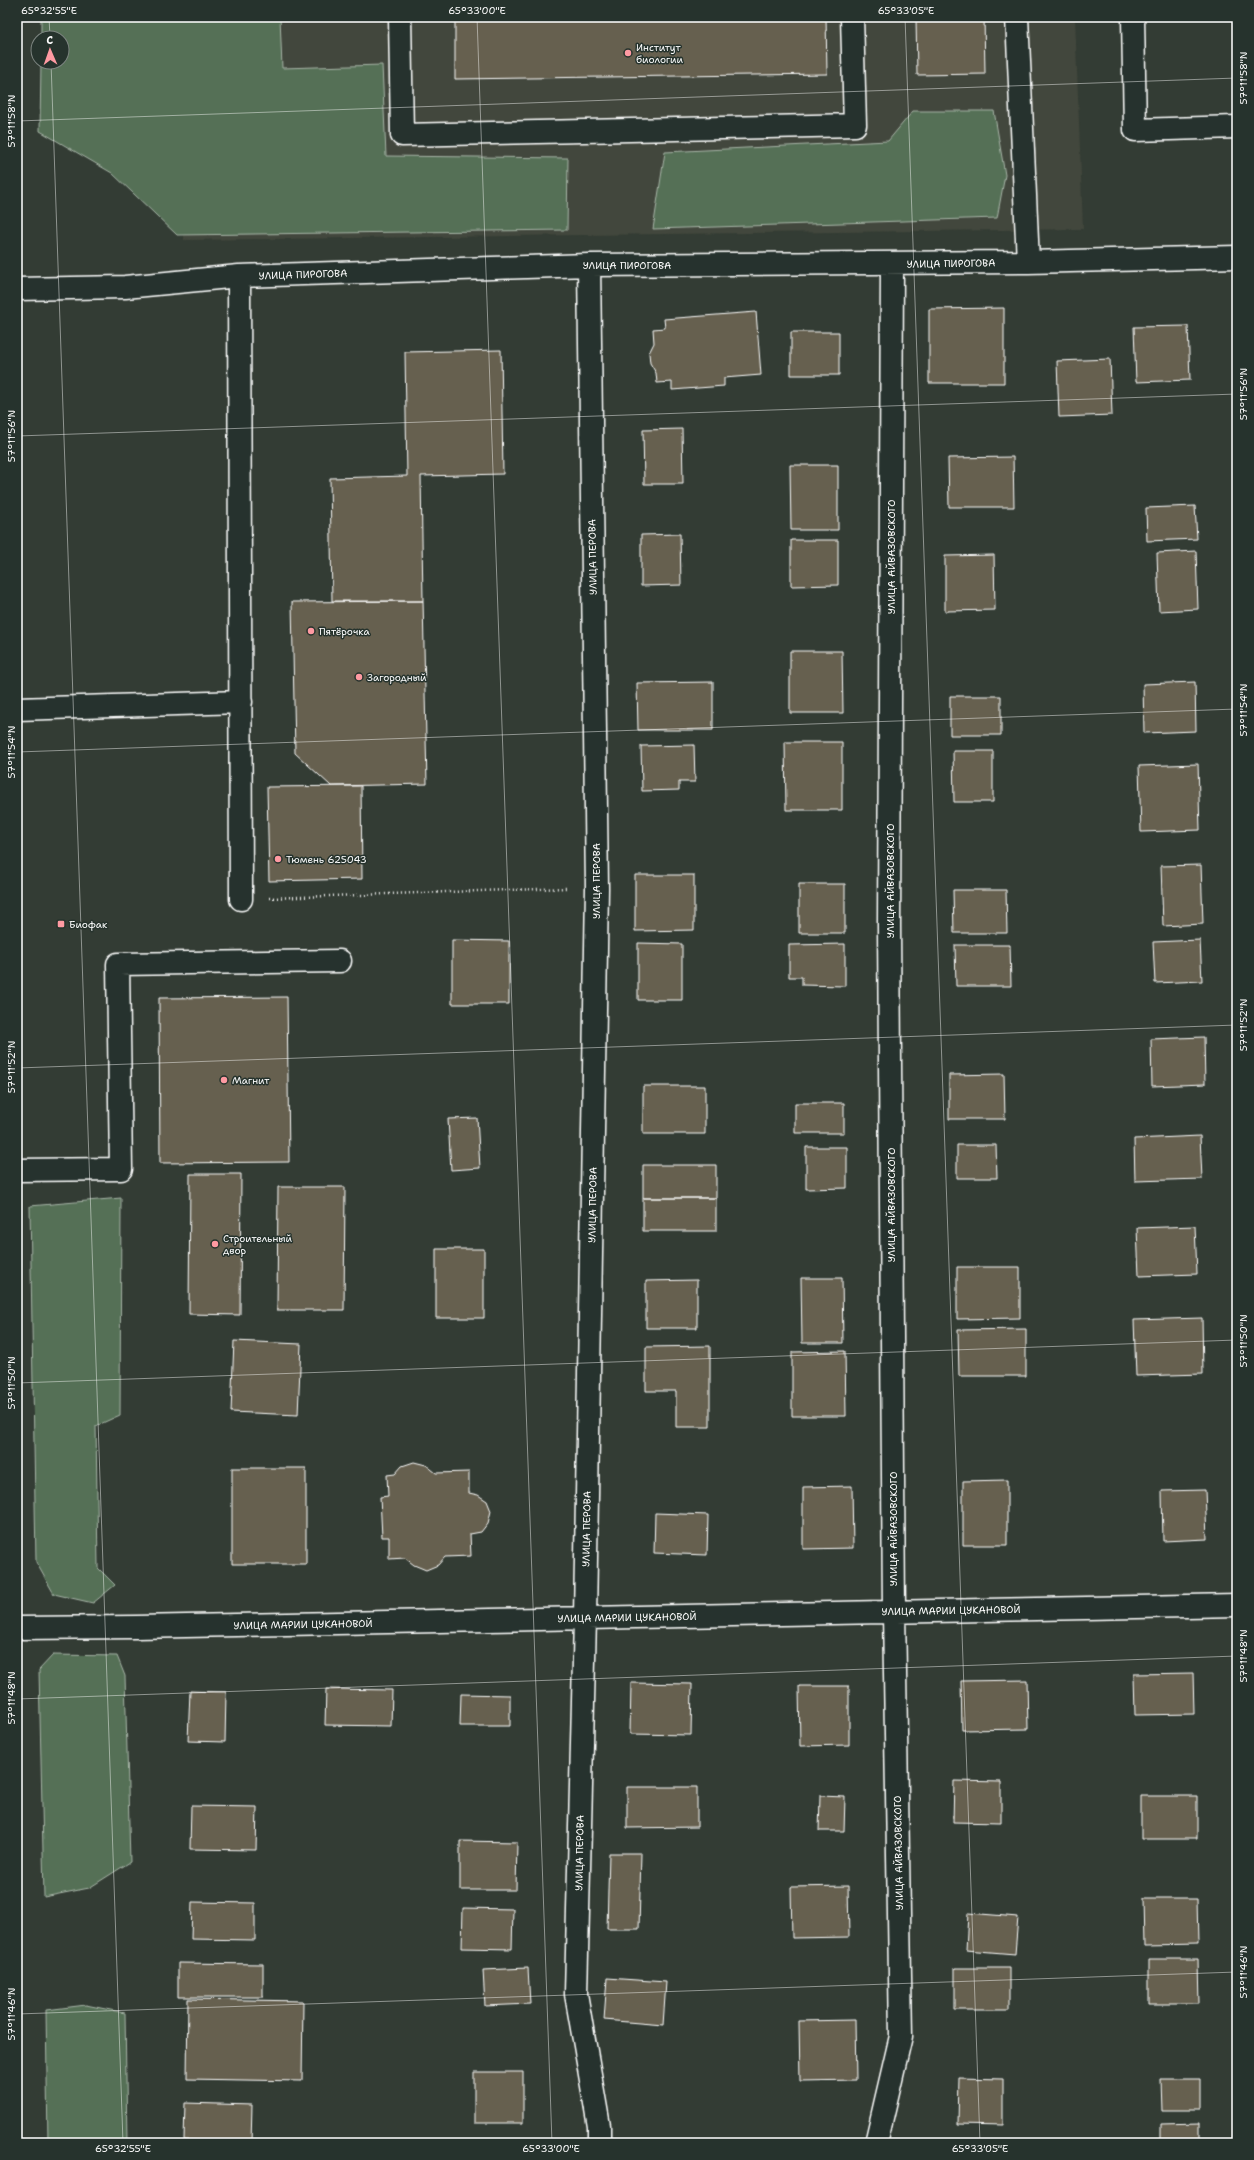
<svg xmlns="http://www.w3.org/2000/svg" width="1254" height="2160" font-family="'Shantell Sans',sans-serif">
<rect width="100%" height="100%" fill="#333c34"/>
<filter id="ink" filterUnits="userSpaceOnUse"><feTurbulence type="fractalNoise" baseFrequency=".025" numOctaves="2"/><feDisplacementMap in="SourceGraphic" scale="8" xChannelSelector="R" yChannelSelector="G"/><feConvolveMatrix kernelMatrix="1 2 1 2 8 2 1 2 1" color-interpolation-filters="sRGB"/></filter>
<g filter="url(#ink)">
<path fill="#42473c" d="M179 17H1075L1083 229 184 240Z"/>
<path fill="#546f56" stroke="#aab7aa" d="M41 17H280L282 68 382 65 386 156 568 158 567 230 177 235 112 173 40 131 41 62H62V38H41Z
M913 111H994L1005 175 997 218 653 229 665 152 888 141Z
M121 1198 120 1415 96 1426 98 1568 115 1585 93 1603 54 1594 36 1562 30 1206Z
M53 1655 117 1656 125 1676 130 1862 89 1888 44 1897 39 1670Z
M86 2005 125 2013 127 2143H48L46 2010Z"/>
<path fill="#66604f" stroke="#fff" d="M826 17 827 74 455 79V18Z
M916 17H984L985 74 917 75Z
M1004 308V383H929V309Z
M756 312 761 375 724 378V386L672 390V382L657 383 656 373 650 363 649 353 654 343 653 329 665 328 664 319Z
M1188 326 1190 380 1136 382 1134 327Z
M791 332H839V375H791Z
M501 350 503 474 421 476 423 601H332L330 478 407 476 405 352Z
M1110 359 1112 415 1059 417 1057 361Z
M682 429 683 484H644L643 430Z
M1013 457 1014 507H949L948 458Z
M790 465H838V530H791Z
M1195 506 1197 539 1147 541 1146 508Z
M680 534 681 585 641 586V535Z
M791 540H838V585L791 586Z
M1196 551 1198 609 1159 611 1157 553Z
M994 555 995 610 945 611V556Z
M423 601 427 784 331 786 295 753 292 602Z
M790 651H842L843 713H790Z
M713 682V730H638L637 683Z
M1195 682 1196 731 1144 733 1143 684Z
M950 696H1001V735H950Z
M785 742H842V810H786Z
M694 745 695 782H679V790L642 791 641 746Z
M953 751H993V802H954Z
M1198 764 1200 830 1141 832 1139 766Z
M361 786 362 879 269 881 267 787Z
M1201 865 1203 924 1163 926 1161 866Z
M635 875H694V930L635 931Z
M799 884H845V933H799Z
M953 890H1006L1007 933H954Z
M452 940 509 941V1004H452Z
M1200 940 1202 981 1155 983 1153 942Z
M638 943 682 944V1000H638Z
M845 944V986L802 985V977H789V945Z
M955 945H1010L1011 986H956Z
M287 997 289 1162 160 1163 159 998Z
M1204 1037 1205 1084 1152 1086 1151 1039Z
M1004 1074 1005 1119H949V1075Z
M643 1086H705V1134H643Z
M795 1103H844V1133H795Z
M477 1118 480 1168 451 1170 448 1119Z
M1200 1136 1202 1179 1135 1181 1134 1139Z
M957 1145H996L997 1178H957Z
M806 1147H847V1188L806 1189Z
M643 1165H716V1198H643Z
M190 1174H241L240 1315 189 1314Z
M278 1187H345L344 1310H277Z
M643 1198H716V1231H643Z
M1195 1226 1197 1274 1139 1276 1137 1228Z
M436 1249H484V1318H436Z
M957 1267H1020V1318L957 1319Z
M801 1278H842L843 1343H802Z
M697 1280V1328H646V1281Z
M1202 1318 1203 1374 1136 1376 1134 1320Z
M1026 1329V1376H959L958 1330Z
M234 1341 301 1344 298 1415 231 1412Z
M710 1346V1427H676V1391H646V1347Z
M845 1351 846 1416H792V1352Z
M414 1462 426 1465 436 1473 469 1472V1493L478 1495 487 1501 491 1511 488 1523 481 1532 470 1534 471 1556 445 1557 438 1565 426 1570 414 1565 405 1558 389 1559V1537H382L380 1497 388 1496 387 1475 395 1474 402 1466Z
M232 1468H306V1564H232Z
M1007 1480V1545H963V1481Z
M852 1486 853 1548 803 1549V1487Z
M1205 1490 1207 1539 1163 1541 1162 1491Z
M655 1513 708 1515 707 1555 654 1553Z
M1193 1673 1194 1714 1135 1715 1134 1674Z
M1027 1680 1028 1729 962 1730 961 1681Z
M631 1683 692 1684 691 1735 630 1734Z
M799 1686H849V1745L800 1746Z
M326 1689 392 1690 391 1726 325 1725Z
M190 1691 226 1692 225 1742 188 1741Z
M461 1694 510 1695V1726H460Z
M954 1781 1001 1782V1823L953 1822Z
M627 1787H697V1827L627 1828Z
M820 1796 845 1797 844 1831H819Z
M1141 1796H1197V1839H1141Z
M191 1806 257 1807 256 1850 190 1849Z
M460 1841 517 1842 516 1890H460Z
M609 1853H641L639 1929H607Z
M848 1886 849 1937 792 1938 791 1887Z
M1143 1899H1197L1198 1945 1144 1946Z
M192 1902 255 1903V1940L191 1939Z
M463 1908 513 1909 512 1949 462 1948Z
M968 1913 1018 1917 1015 1954 966 1950Z
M1149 1959H1198L1199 2004H1149Z
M178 1963 263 1964V1997H178Z
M528 1968 530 2004 485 2006 483 1970Z
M955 1968H1009V2010H955Z
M607 1978 666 1982 663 2025 604 2020Z
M188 1999 303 2001 302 2081 187 2079Z
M855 2020 856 2080 800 2081 799 2021Z
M474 2072H523V2123H474Z
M959 2078 1003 2079V2125L958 2124Z
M1160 2079H1200V2110H1161Z
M185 2103 252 2105 251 2143H213V2141L184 2140Z
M1200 2123V2143H1161V2124Z"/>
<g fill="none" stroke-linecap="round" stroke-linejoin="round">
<g stroke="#fff" stroke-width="25">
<path id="minor" d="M400 17 402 135 855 125 852 17
M1017 17 1028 262
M1133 17 1135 130 1237 127
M589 265 597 888 585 1618 576 1994 599 2126V2143
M239 276 241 899
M17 289 125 287 239 276 589 265 1028 262 1237 257
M17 709 241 702
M17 1170 121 1169 118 964 340 961
M17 1628 136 1627 1237 1605
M876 2143 901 2036 894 1612 889 925 892 264"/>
</g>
<path stroke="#fff" stroke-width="2.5" stroke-dasharray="1 3" stroke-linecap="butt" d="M269 898 568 888"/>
<use href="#minor" stroke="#26332d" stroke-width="22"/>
</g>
</g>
<path fill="none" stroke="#fff" stroke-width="1" stroke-opacity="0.45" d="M49 17 50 38M477 17 552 2143M905 17 980 2143M51 62 123 2143M17 121 1237 78M17 436 1237 394M17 752 1237 709M17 1068 1237 1025M17 1383 1237 1340M17 1699 1237 1656M17 2014 1237 1972"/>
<g fill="#ff9aa2" stroke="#26332d" stroke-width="1.5">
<circle cx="628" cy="53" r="4"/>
<circle cx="311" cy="631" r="4"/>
<circle cx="359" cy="677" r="4"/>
<circle cx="278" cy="859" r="4"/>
<rect x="57" y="920" width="8" height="8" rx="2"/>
<circle cx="224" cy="1080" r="4"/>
<circle cx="215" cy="1244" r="4"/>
</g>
<g text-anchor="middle" stroke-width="3" stroke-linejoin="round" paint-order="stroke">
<g font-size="10" fill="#fff" stroke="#26332d" text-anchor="start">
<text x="636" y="51">Институт<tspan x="636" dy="12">биологии</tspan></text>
<text x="319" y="635">Пятёрочка</text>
<text x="367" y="681">Загородный</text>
<text x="286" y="863">Тюмень 625043</text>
<text x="69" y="928">Биофак</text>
<text x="232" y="1084">Магнит</text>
<text x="223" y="1242">Строительный<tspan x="223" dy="12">двор</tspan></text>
</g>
<g font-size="10" fill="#fff" stroke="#26332d">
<text transform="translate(951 263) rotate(-1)" y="4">УЛИЦА ПИРОГОВА</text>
<text x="627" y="269">УЛИЦА ПИРОГОВА</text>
<text transform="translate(303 274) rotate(-2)" y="4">УЛИЦА ПИРОГОВА</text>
<text transform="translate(592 557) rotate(-91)" y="4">УЛИЦА ПЕРОВА</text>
<text transform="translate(891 557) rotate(-90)" y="4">УЛИЦА АЙВАЗОВСКОГО</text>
<text transform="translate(596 881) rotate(-90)" y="4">УЛИЦА ПЕРОВА</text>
<text transform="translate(890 881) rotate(-90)" y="4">УЛИЦА АЙВАЗОВСКОГО</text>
<text transform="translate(592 1205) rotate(-89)" y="4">УЛИЦА ПЕРОВА</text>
<text transform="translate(891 1205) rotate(-90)" y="4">УЛИЦА АЙВАЗОВСКОГО</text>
<text transform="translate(586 1529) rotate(-89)" y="4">УЛИЦА ПЕРОВА</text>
<text transform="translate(893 1529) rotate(-90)" y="4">УЛИЦА АЙВАЗОВСКОГО</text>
<text transform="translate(951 1610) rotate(-1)" y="4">УЛИЦА МАРИИ ЦУКАНОВОЙ</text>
<text transform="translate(627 1617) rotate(-1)" y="4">УЛИЦА МАРИИ ЦУКАНОВОЙ</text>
<text transform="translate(303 1624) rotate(-1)" y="4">УЛИЦА МАРИИ ЦУКАНОВОЙ</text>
<text transform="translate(579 1853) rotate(-89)" y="4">УЛИЦА ПЕРОВА</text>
<text transform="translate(898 1853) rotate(-91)" y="4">УЛИЦА АЙВАЗОВСКОГО</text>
</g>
</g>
<rect width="1254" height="2160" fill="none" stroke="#26332d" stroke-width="44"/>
<g transform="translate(50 50) rotate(358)"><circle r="19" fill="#26332d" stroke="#7d8581"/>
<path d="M0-3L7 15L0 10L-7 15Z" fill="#ff9aa2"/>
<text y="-6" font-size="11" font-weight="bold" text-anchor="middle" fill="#ffffff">С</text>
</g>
<rect x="22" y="22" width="1210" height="2116" fill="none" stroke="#fff" stroke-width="1.5"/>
<g font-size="10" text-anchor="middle" fill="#fff">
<text x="49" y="14">65°32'55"E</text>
<text x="477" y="14">65°33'00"E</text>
<text x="906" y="14">65°33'05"E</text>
<text transform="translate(1243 78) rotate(-90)" y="4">57°11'58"N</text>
<text transform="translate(11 121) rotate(-90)" y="4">57°11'58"N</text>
<text transform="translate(1243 394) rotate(-90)" y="4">57°11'56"N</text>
<text transform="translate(11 436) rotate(-90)" y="4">57°11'56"N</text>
<text transform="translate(1243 710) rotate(-90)" y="4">57°11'54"N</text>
<text transform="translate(11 752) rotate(-90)" y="4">57°11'54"N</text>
<text transform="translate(1243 1025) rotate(-90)" y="4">57°11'52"N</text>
<text transform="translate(11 1067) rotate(-90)" y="4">57°11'52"N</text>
<text transform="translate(1243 1341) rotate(-90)" y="4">57°11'50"N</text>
<text transform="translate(11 1383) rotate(-90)" y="4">57°11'50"N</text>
<text transform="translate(1243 1656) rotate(-90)" y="4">57°11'48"N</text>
<text transform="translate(11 1698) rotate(-90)" y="4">57°11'48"N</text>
<text transform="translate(1243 1972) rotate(-90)" y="4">57°11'46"N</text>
<text transform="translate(11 2014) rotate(-90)" y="4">57°11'46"N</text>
<text x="123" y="2152">65°32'55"E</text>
<text x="551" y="2152">65°33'00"E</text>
<text x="980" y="2152">65°33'05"E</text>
</g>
</svg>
